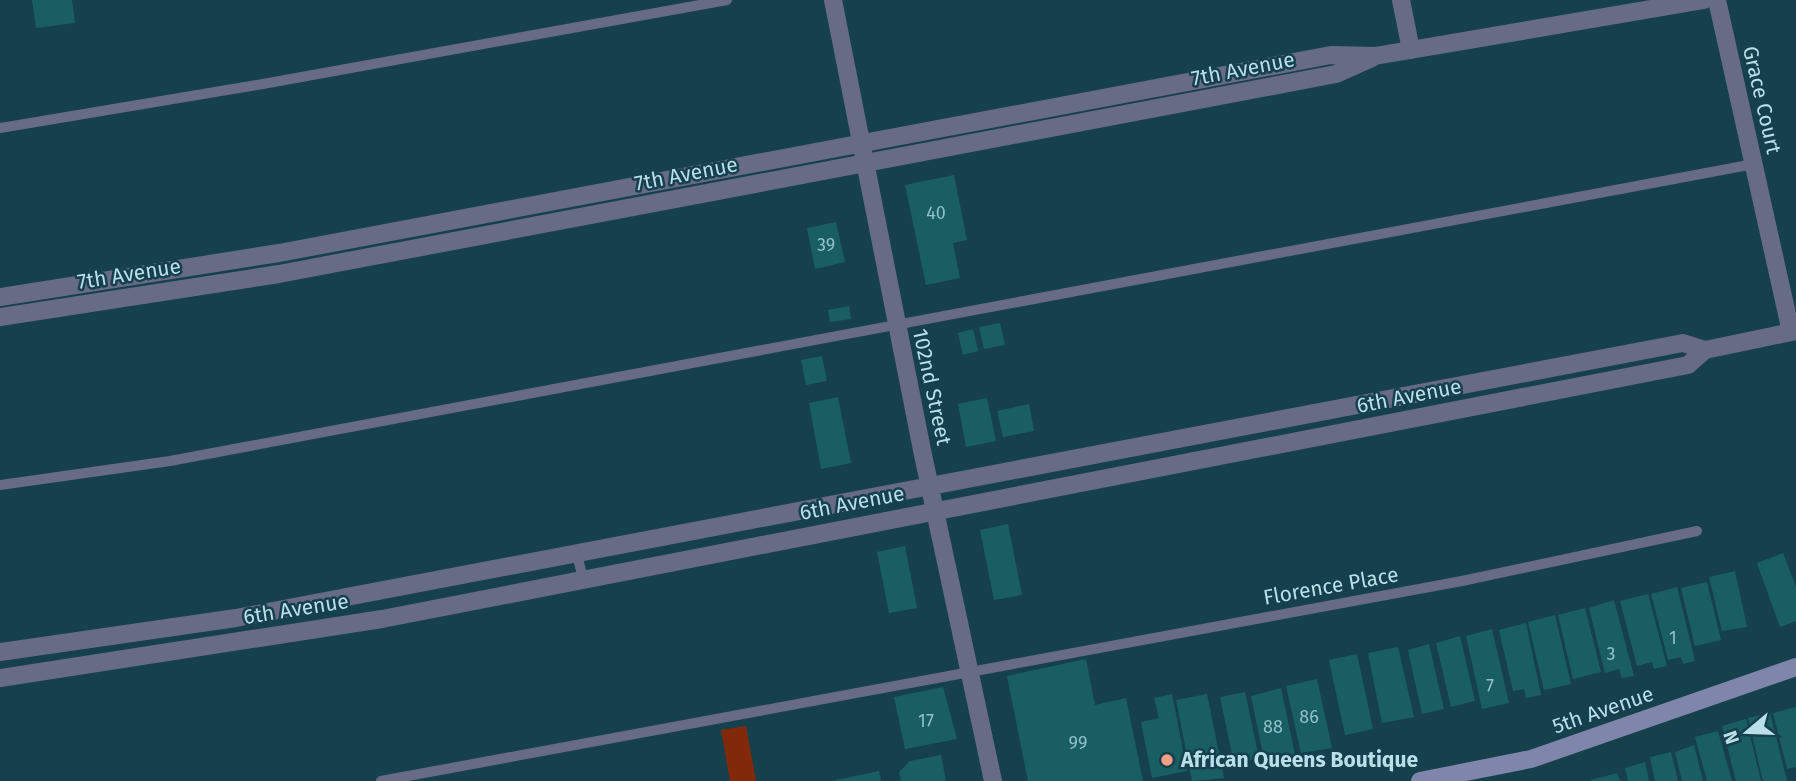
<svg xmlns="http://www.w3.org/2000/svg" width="1796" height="781" viewBox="0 0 1796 781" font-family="'Fira Sans',sans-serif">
	<rect width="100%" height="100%" fill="#16414c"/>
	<path fill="#82290c" d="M746,726L756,781H730L721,730Z"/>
	<path fill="#195f61" d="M32,0H72L75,23L36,28Z
		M954,175L967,240L953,243L960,278L926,285L905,185Z
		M836,222L845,262L815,269L807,228Z
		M849,306L851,319L830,322L828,310Z
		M1000,323L1005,345L984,349L979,327Z
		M973,329L978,351L963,355L958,333Z
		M822,356L827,381L806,385L801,360Z
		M838,397L851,463L821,469L809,403Z
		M987,398L996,441L966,447L958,404Z
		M1029,404L1034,431L1003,437L997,411Z
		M1008,524L1022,595L994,600L980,530Z
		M905,546L917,608L889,613L877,552Z
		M1783,553L1796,587V621L1780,627L1757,563Z
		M1735,571L1747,627L1722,631L1709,577Z
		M1707,582L1721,640L1695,646L1681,588Z
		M1677,587L1695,661L1683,664L1681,657L1668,660L1651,594Z
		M1648,594L1667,666L1654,669L1652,662L1637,666L1620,601Z
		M1614,600L1634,676L1622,678L1619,669L1605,673L1589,608Z
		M1585,608L1601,672L1573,679L1558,615Z
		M1555,615L1571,684L1544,690L1528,622Z
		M1526,623L1541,695L1526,698L1524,689L1513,691L1499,630Z
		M1492,629L1509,703L1482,709L1466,636Z
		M1460,636L1475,701L1451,707L1436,643Z
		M1429,644L1444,709L1422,714L1408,650Z
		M1398,647L1414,717L1382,723L1368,653Z
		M1357,654L1373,729L1345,735L1329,660Z
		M1086,659L1095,705L1126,698L1143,781H1028L1007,676Z
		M1317,679L1332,748L1301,753L1286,686Z
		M943,687L957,739L905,749L894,697Z
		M1281,688L1296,759L1265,765L1251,696Z
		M1245,692L1259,758L1234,764L1220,697Z
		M1172,694L1187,771L1152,778L1141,722L1159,718L1154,698Z
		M1207,694L1224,778L1192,781L1176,700Z
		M1796,707V767L1787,769L1773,713Z
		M1770,713L1787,781H1763L1748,718Z
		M1746,719L1761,781H1736L1722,726Z
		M1718,731L1732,781H1707L1695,737Z
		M1694,745L1703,781H1682L1675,752Z
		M1671,752L1678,781H1655L1650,757Z
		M941,755L946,781H901L899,772L910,761Z
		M1645,762L1649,781H1628L1625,768Z
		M879,771L881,781H836V780Z
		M1617,773L1620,781H1591V780Z"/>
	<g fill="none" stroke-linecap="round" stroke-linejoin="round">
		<path stroke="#676b83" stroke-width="10" d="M0,128L263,84L727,0
			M0,485L170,461L1754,164
			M577,554L583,579
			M381,781L1462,581L1697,531"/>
		<path stroke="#676b83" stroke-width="18" d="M833,0L923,455L993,781
			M1401,0L1411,50
			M1717,0L1791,332
			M0,297L279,253L1331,55L1375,56L1704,0
			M0,317L279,274L1336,74L1372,58
			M0,652L236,618L1683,343L1705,350L1796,331
			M0,678L382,619L1688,365L1705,350"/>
		<path stroke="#7f85ab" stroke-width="18" d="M1420,781L1531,759L1796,667"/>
	</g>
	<circle fill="#f39f86" stroke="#16414c" stroke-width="2.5" cx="1167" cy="760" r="7"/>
	<g text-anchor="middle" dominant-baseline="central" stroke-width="5" stroke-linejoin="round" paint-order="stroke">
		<g font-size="18" fill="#91bfc8">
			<text x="936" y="213">40</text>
			<text x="826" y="245">39</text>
			<text x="1673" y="638">1</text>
			<text x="1611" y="654">3</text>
			<text x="1490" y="686">7</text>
			<text x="1309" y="717">86</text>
			<text x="926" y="721">17</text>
			<text x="1273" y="727">88</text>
			<text x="1078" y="743">99</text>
		</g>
		<g font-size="21" fill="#b9dfea" stroke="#16414c">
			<text transform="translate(1243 69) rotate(-11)">7th Avenue</text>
			<text transform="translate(1762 100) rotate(77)">Grace Court</text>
			<text transform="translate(686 174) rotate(-11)">7th Avenue</text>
			<text transform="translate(129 274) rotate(-9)">7th Avenue</text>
			<text transform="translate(932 387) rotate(78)">102nd Street</text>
			<text transform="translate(1409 396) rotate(-11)">6th Avenue</text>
			<text transform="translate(852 503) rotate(-11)">6th Avenue</text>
			<text transform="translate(1331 586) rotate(-10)">Florence Place</text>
			<text transform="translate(296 609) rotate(-9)">6th Avenue</text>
			<text transform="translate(1603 710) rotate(-19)">5th Avenue</text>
		</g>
		<g font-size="21" font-weight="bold" fill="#b9dfea" stroke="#16414c" text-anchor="start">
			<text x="1181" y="760">African Queens Boutique</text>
		</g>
	</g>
	<g transform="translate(1747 732) rotate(251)" stroke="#16414c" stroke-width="5" paint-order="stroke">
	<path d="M0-5L12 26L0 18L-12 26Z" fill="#b9dfea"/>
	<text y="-10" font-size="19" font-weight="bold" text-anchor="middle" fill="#b9dfea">N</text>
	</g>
</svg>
